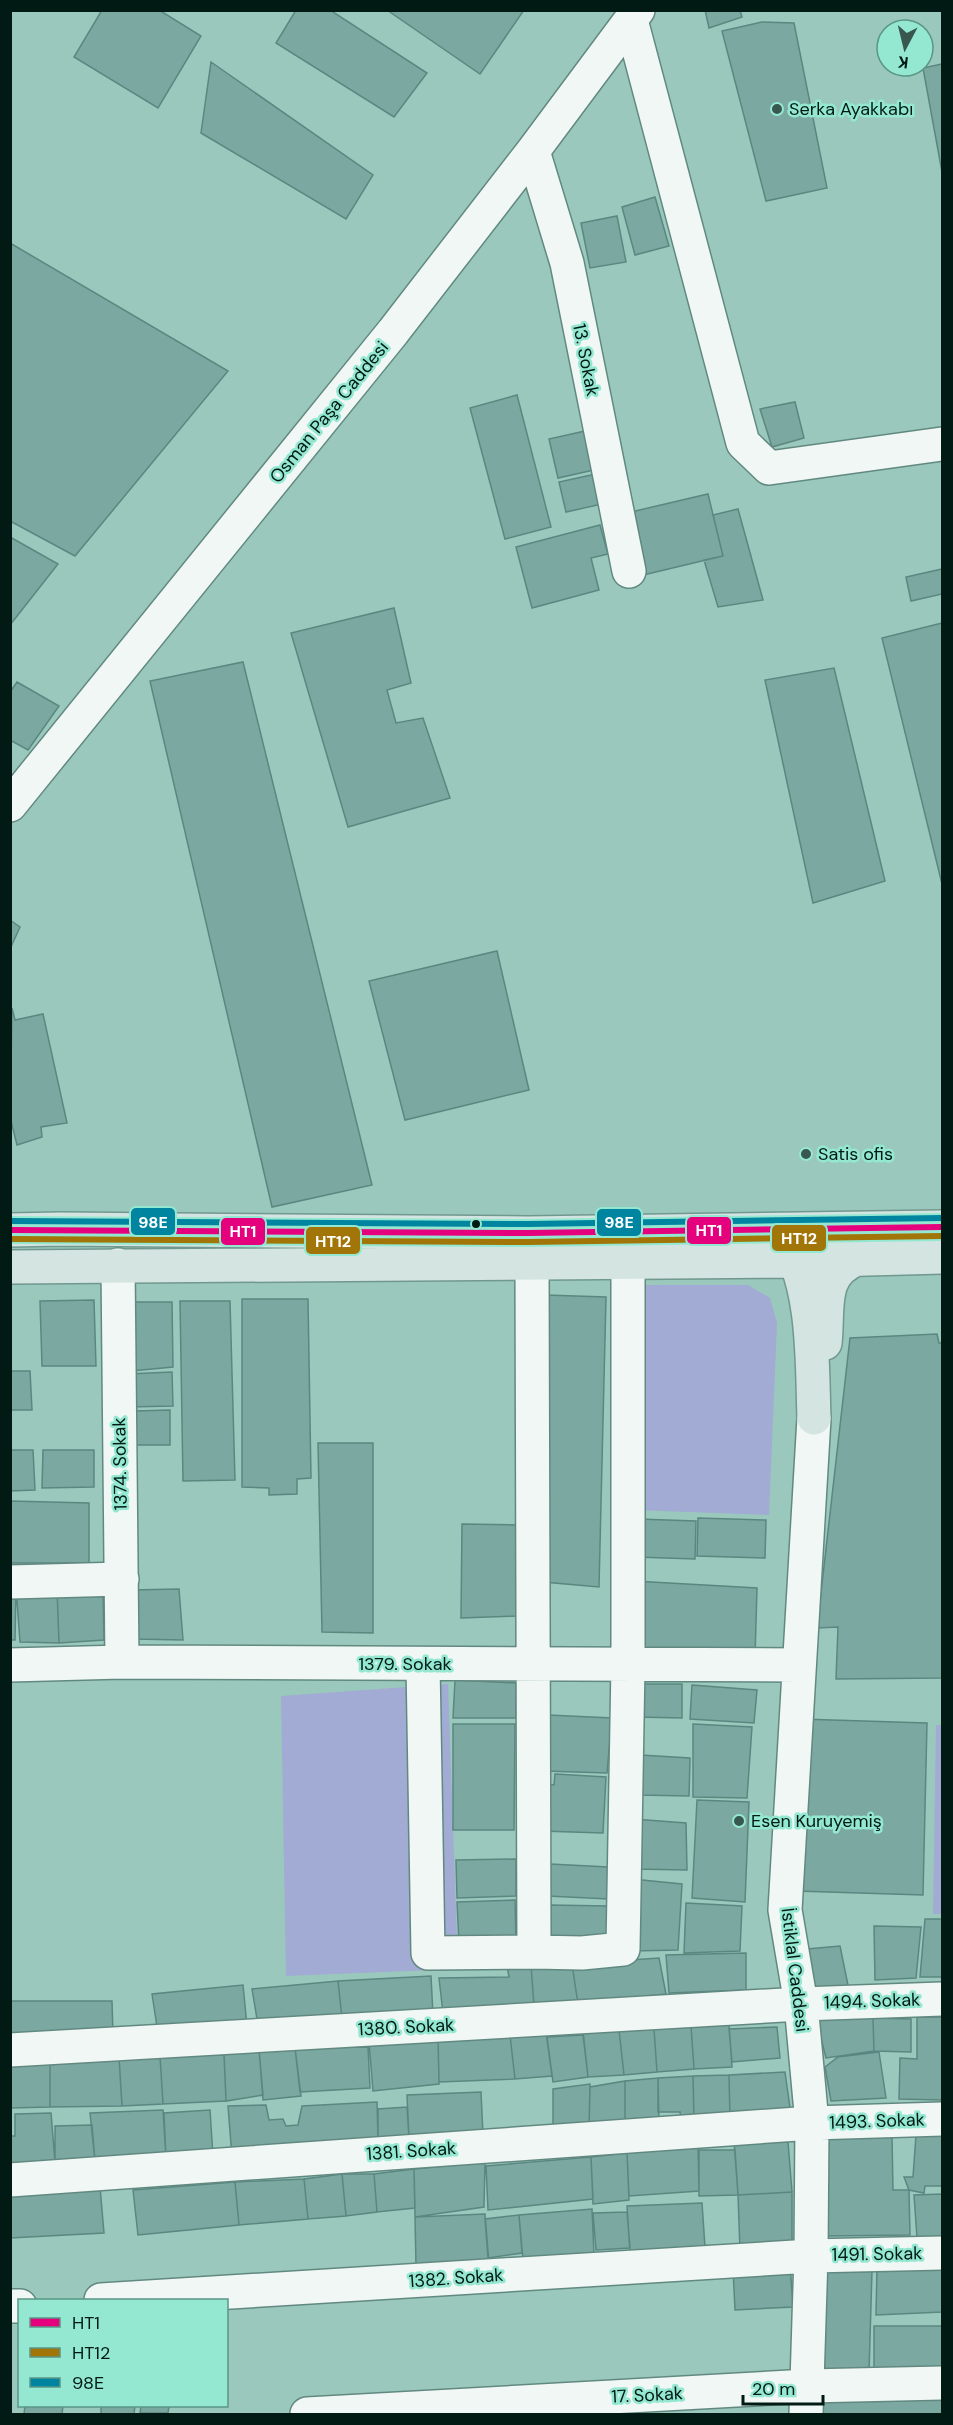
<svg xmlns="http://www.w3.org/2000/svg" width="953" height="2425" viewBox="0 0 953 2425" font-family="'DM Sans',sans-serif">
	<rect width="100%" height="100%" fill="#9ac8bc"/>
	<path fill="#a2abd3" d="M637,1285H748L770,1298L777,1323L769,1515L634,1510Z
		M448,1684L458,1969L286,1976L281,1696Z
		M936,1725H942V1914H933Z"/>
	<path fill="#7ca8a2" stroke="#5b8781" stroke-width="1.5" d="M102,10H159L201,36L158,108L74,57Z
		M296,10H330L427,73L394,117L276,43Z
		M387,10H524L480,74Z
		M705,10H740L742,17L709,28Z
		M762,22L794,23L827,188L766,201L722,31Z
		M211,62L373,175L346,219L201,133Z
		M942,64V172L923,68Z
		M655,197L669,246L635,255L622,207Z
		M617,216L626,262L590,268L581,223Z
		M10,243L228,371L75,556L10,521Z
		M517,395L551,527L505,539L470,408Z
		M795,402L804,438L772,447L760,409Z
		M594,429L603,468L558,478L549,439Z
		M605,472L611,502L566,512L559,482Z
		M708,494L723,556L643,575L631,512Z
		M738,509L763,600L718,607L704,560L723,556L713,515Z
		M600,525L608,554L591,558L599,590L532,608L516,547Z
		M10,537L58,564L10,625Z
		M942,569V594L911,601L906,577Z
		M394,608L411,683L387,690L396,723L423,718L450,798L348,827L291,633Z
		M942,623V884L882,638Z
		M243,662L372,1185L272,1207L150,681Z
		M834,668L885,881L813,903L765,680Z
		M17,682L59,706L28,750L10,740V692Z
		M10,920L20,927L10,949Z
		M497,951L529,1090L405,1120L369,981Z
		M12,1008L15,1020L43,1014L67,1123L41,1127L42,1137L17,1145L10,1117Z
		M545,1295L606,1297L599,1587L543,1582Z
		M242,1299H308L311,1478L297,1479V1494L269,1495V1488L242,1487Z
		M94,1300L96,1366H42L40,1301Z
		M180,1301H230L235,1480L183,1481Z
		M123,1302H172L173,1367L131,1371Z
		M937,1334L939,1343H942V1678L836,1679L838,1627L817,1628L850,1338Z
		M10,1371H30L32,1410H10Z
		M172,1372L173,1406L127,1407V1374Z
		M170,1410V1445H136L135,1411Z
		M318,1443H373V1633L322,1632Z
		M10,1450H33L35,1490L10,1491Z
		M43,1450H94V1487L42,1488Z
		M10,1501L89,1503V1563H10Z
		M698,1518L766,1520L765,1558L697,1556Z
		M637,1519L696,1521L695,1559L636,1557Z
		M462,1524L517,1525L518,1616L461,1618Z
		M634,1581L757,1588L755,1657L632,1654Z
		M10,1587H16L15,1640H10Z
		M16,1587L57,1589L59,1643L20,1642Z
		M57,1589L103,1590L104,1640L59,1643Z
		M179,1589L183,1640L134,1639L130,1590Z
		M455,1680L516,1683V1718H453Z
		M636,1684H682V1718L636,1717Z
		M692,1685L757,1690L754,1723L690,1719Z
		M548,1715L612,1718L607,1773L545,1771Z
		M800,1719L927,1723L923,1895L796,1891Z
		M453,1724H515L514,1830H453Z
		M693,1724L752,1727L747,1798L693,1797Z
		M640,1755L690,1758L689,1796L639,1795Z
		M555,1774L606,1777L603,1833L541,1831L545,1784L554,1785Z
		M697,1800L749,1802L745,1902L692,1898Z
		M633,1819L686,1823L687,1870L634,1869Z
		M516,1859V1896L457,1898L456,1860Z
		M550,1864L608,1867V1899L548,1896Z
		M632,1879L682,1884L678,1950L632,1951Z
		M515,1900L516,1940L459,1943L457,1902Z
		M686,1903L742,1906L740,1951L684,1953Z
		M549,1905L608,1906V1938L546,1939Z
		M925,1919H942V1977H920Z
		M874,1926L921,1927L916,1978L875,1980Z
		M840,1946L850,1995L811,1997L796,1950Z
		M746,1953V1990L669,1993L666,1955Z
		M659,1958L666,1994L578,2004L572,1964Z
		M572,1964L578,2004L534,2006L531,1965Z
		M531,1965L534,2006L443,2013L439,1978L509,1977L507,1966Z
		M431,1976L433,2015L342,2018L338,1981Z
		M338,1981L342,2018L258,2025L252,1989Z
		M243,1985L247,2026L158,2033L152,1994Z
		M10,2001H112L113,2035L10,2038Z
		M917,2017H942V2100L899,2099L900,2058L917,2059Z
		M816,2018H873L874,2051L826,2058Z
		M873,2018L911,2019V2052L874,2051Z
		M729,2024L732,2067L694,2069L691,2026Z
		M691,2026L694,2069L657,2072L654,2029Z
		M777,2027L780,2058L732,2062L729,2029Z
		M654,2029L657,2072L624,2075L619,2030Z
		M619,2030L624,2075L588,2077L583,2031Z
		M546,2032L552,2076L515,2079L510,2035Z
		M510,2035L515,2079L439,2082L438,2037Z
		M583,2035L588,2077L553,2082L547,2037Z
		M438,2037L439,2084L373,2091L369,2042Z
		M368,2047L370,2088L300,2092L295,2048Z
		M295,2048L301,2096L263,2100L259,2049Z
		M259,2049L263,2095L226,2101L224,2052Z
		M879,2052L886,2098L831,2101L825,2067L838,2057Z
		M224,2055L226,2101L163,2104L160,2056Z
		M160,2056L163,2104L122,2106L119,2057Z
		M119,2057L122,2106L50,2107V2060Z
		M50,2060V2107L10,2108V2061Z
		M785,2072L791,2115L730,2118L729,2075Z
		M729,2075L730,2118L694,2121L693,2076Z
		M693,2076L694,2121L681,2120L680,2112H658V2078Z
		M658,2078L659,2124L625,2126V2081Z
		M625,2081V2126L589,2129L590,2087Z
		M590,2084L589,2129L553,2130V2089Z
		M481,2092L483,2135L409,2138L407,2095Z
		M377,2102L378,2141L232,2157L228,2106L266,2105L269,2120L283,2119L286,2126L298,2125L302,2106Z
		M407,2107L409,2138L378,2141V2109Z
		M163,2110L166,2158L95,2161L90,2113Z
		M210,2110L213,2156L166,2158L164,2113Z
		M51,2113L55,2162L10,2165V2136H15V2114Z
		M92,2125L95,2161L55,2162V2126Z
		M916,2135H942V2186H925L924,2193L909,2190L904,2177H913Z
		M825,2136L892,2137L893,2190H909L910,2235L825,2236Z
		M734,2141L788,2142L792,2192L738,2195Z
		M698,2144L699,2191L629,2196L627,2153Z
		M699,2150H735L738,2195L699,2196Z
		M627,2153L629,2200L593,2204L591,2157Z
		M591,2157L593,2199L488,2210L486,2166Z
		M485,2162L484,2207L415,2217L414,2169Z
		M414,2169L415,2208L377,2212L374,2174Z
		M342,2174H374L377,2212L346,2216Z
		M342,2174L346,2216L308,2219L304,2179Z
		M304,2179L308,2219L239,2225L235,2182Z
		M235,2182L239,2225L138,2235L133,2190Z
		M100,2187L104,2233L10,2238V2192Z
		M792,2192V2247L740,2250L738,2195Z
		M942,2194V2238H917L914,2195Z
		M702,2203L705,2247L630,2253L627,2206Z
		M592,2209L594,2255L523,2260L519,2215Z
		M627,2212L630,2248L596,2250L593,2213Z
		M485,2214L489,2264L416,2266L415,2217Z
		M519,2215L522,2253L488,2258L485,2219Z
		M790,2264L793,2307L735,2310L733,2268Z
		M942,2267V2312L876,2315L877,2268Z
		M822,2271H872L869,2372L819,2371Z
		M874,2326H942V2370L874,2374Z
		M942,2396V2414H822L821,2400Z
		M25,2406H63L62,2414H24Z
		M101,2406H135L134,2414H101Z
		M141,2406H169L168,2413H140Z"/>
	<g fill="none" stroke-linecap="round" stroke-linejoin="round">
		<g stroke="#628980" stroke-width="36">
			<path id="minor" d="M631,20L743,443L769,468L942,444
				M533,151L567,263L629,571
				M10,805L393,332L533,151L638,10
				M532,1262L534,1952L582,1953L623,1949L628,1665V1262
				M118,1265L122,1662
				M10,1582L122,1579
				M423,1664L428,1953L534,1952
				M10,1665L122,1662L799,1665
				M10,2050L801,2004L942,1999
				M10,2180L812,2123L942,2119
				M101,2300L811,2256L942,2253
				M10,2306H20
				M307,2414L808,2386L942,2383
				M806,2414L811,2256L812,2123L801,2004L785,1910L814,1418"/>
		</g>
		<g stroke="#71988e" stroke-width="36">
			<path id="major" d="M10,1230L61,1229L528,1233L942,1227
				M786,1243C815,1287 812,1367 814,1418
				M10,1267L795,1261L942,1257
				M825,1343C829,1309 819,1274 857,1259"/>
		</g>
		<use href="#minor" stroke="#f0f7f5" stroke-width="33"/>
		<use href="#major" stroke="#d4e4e0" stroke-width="33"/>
		<g stroke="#94e8d1" stroke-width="10">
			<path id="bus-1" d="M10,1230L528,1233L942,1227"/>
		</g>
		<g stroke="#94e8d1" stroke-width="10">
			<path id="bus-2" d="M10,1239L528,1242L942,1236"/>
		</g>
		<g stroke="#94e8d1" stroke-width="10">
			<path id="bus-3" d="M10,1221L528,1224L942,1218"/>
		</g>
		<use href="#bus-1" stroke="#e5007d" stroke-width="6"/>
		<use href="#bus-2" stroke="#a17507" stroke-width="6"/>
		<use href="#bus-3" stroke="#0085a0" stroke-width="6"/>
	</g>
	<g fill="#37574f" stroke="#94e8d1" stroke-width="2">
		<circle cx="777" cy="109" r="6"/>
		<circle cx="806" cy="1154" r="6"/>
		<circle cx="739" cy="1821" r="6"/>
	</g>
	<circle fill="#011a14" stroke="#94e8d1" stroke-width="2" cx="476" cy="1224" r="5"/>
	<g text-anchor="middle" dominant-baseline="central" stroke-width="5" stroke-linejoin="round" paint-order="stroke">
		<g font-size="18" fill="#011a14" stroke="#94e8d1" text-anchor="start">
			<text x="789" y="109">Serka Ayakkabı</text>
			<text x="818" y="1154">Satis ofis</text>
			<text x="751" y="1821">Esen Kuruyemiş</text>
		</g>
		<g font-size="18" fill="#011a14" stroke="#94e8d1">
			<text transform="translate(586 360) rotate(79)">13. Sokak</text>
			<text transform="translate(329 412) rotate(-51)">Osman Paşa Caddesi</text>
			<text transform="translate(120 1464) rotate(-91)">1374. Sokak</text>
			<text x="405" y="1664">1379. Sokak</text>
			<text transform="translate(795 1970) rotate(83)">İstiklal Caddesi</text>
			<text transform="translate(872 2001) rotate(-2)">1494. Sokak</text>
			<text transform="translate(406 2027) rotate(-3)">1380. Sokak</text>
			<text transform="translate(877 2121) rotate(-2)">1493. Sokak</text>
			<text transform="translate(411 2151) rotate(-4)">1381. Sokak</text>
			<text transform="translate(877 2254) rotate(-1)">1491. Sokak</text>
			<text transform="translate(456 2278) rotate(-4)">1382. Sokak</text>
			<text transform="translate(647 2395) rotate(-3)">17. Sokak</text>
		</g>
	</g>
	<g stroke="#94e8d1" stroke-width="2">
		<rect x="130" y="1207" width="46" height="29" rx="6" fill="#0085a0"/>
		<rect x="596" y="1208" width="46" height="29" rx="6" fill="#0085a0"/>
		<rect x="686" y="1216" width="46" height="29" rx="6" fill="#e5007d"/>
		<rect x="220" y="1217" width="46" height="29" rx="6" fill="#e5007d"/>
		<rect x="771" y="1224" width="56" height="28" rx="6" fill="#a17507"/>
		<rect x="305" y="1226" width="56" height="29" rx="6" fill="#a17507"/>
	</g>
	<g font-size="16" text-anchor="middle" font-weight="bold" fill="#fff">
		<text x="153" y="1228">98E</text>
		<text x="619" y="1228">98E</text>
		<text x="709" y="1236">HT1</text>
		<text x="243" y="1237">HT1</text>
		<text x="799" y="1244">HT12</text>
		<text x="333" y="1247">HT12</text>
	</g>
	<rect width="953" height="2425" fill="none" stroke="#011a14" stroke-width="24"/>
	<rect x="18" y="2299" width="210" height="108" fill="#94e8d1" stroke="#599685" stroke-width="1.5"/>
	<rect x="30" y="2318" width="30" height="9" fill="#e5007d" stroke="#599685" stroke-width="1.5"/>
	<text x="72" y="2329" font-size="18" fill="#011a14">HT1</text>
	<rect x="30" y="2348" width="30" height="9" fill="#a17507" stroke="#599685" stroke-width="1.5"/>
	<text x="72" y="2359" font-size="18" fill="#011a14">HT12</text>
	<rect x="30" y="2378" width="30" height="9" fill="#0085a0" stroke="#599685" stroke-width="1.5"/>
	<text x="72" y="2389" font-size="18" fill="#011a14">98E</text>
	<g transform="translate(905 48) rotate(187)"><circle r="28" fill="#94e8d1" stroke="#599685" stroke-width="1.5"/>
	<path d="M0-4.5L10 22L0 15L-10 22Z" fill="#37574f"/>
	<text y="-9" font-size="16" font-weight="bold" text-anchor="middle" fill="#011a14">K</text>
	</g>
	<path d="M743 2395v9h80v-9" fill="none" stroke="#011a14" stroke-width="3"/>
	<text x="752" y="2395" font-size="18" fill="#011a14" stroke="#94e8d1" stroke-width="4.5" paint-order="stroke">20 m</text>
</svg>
